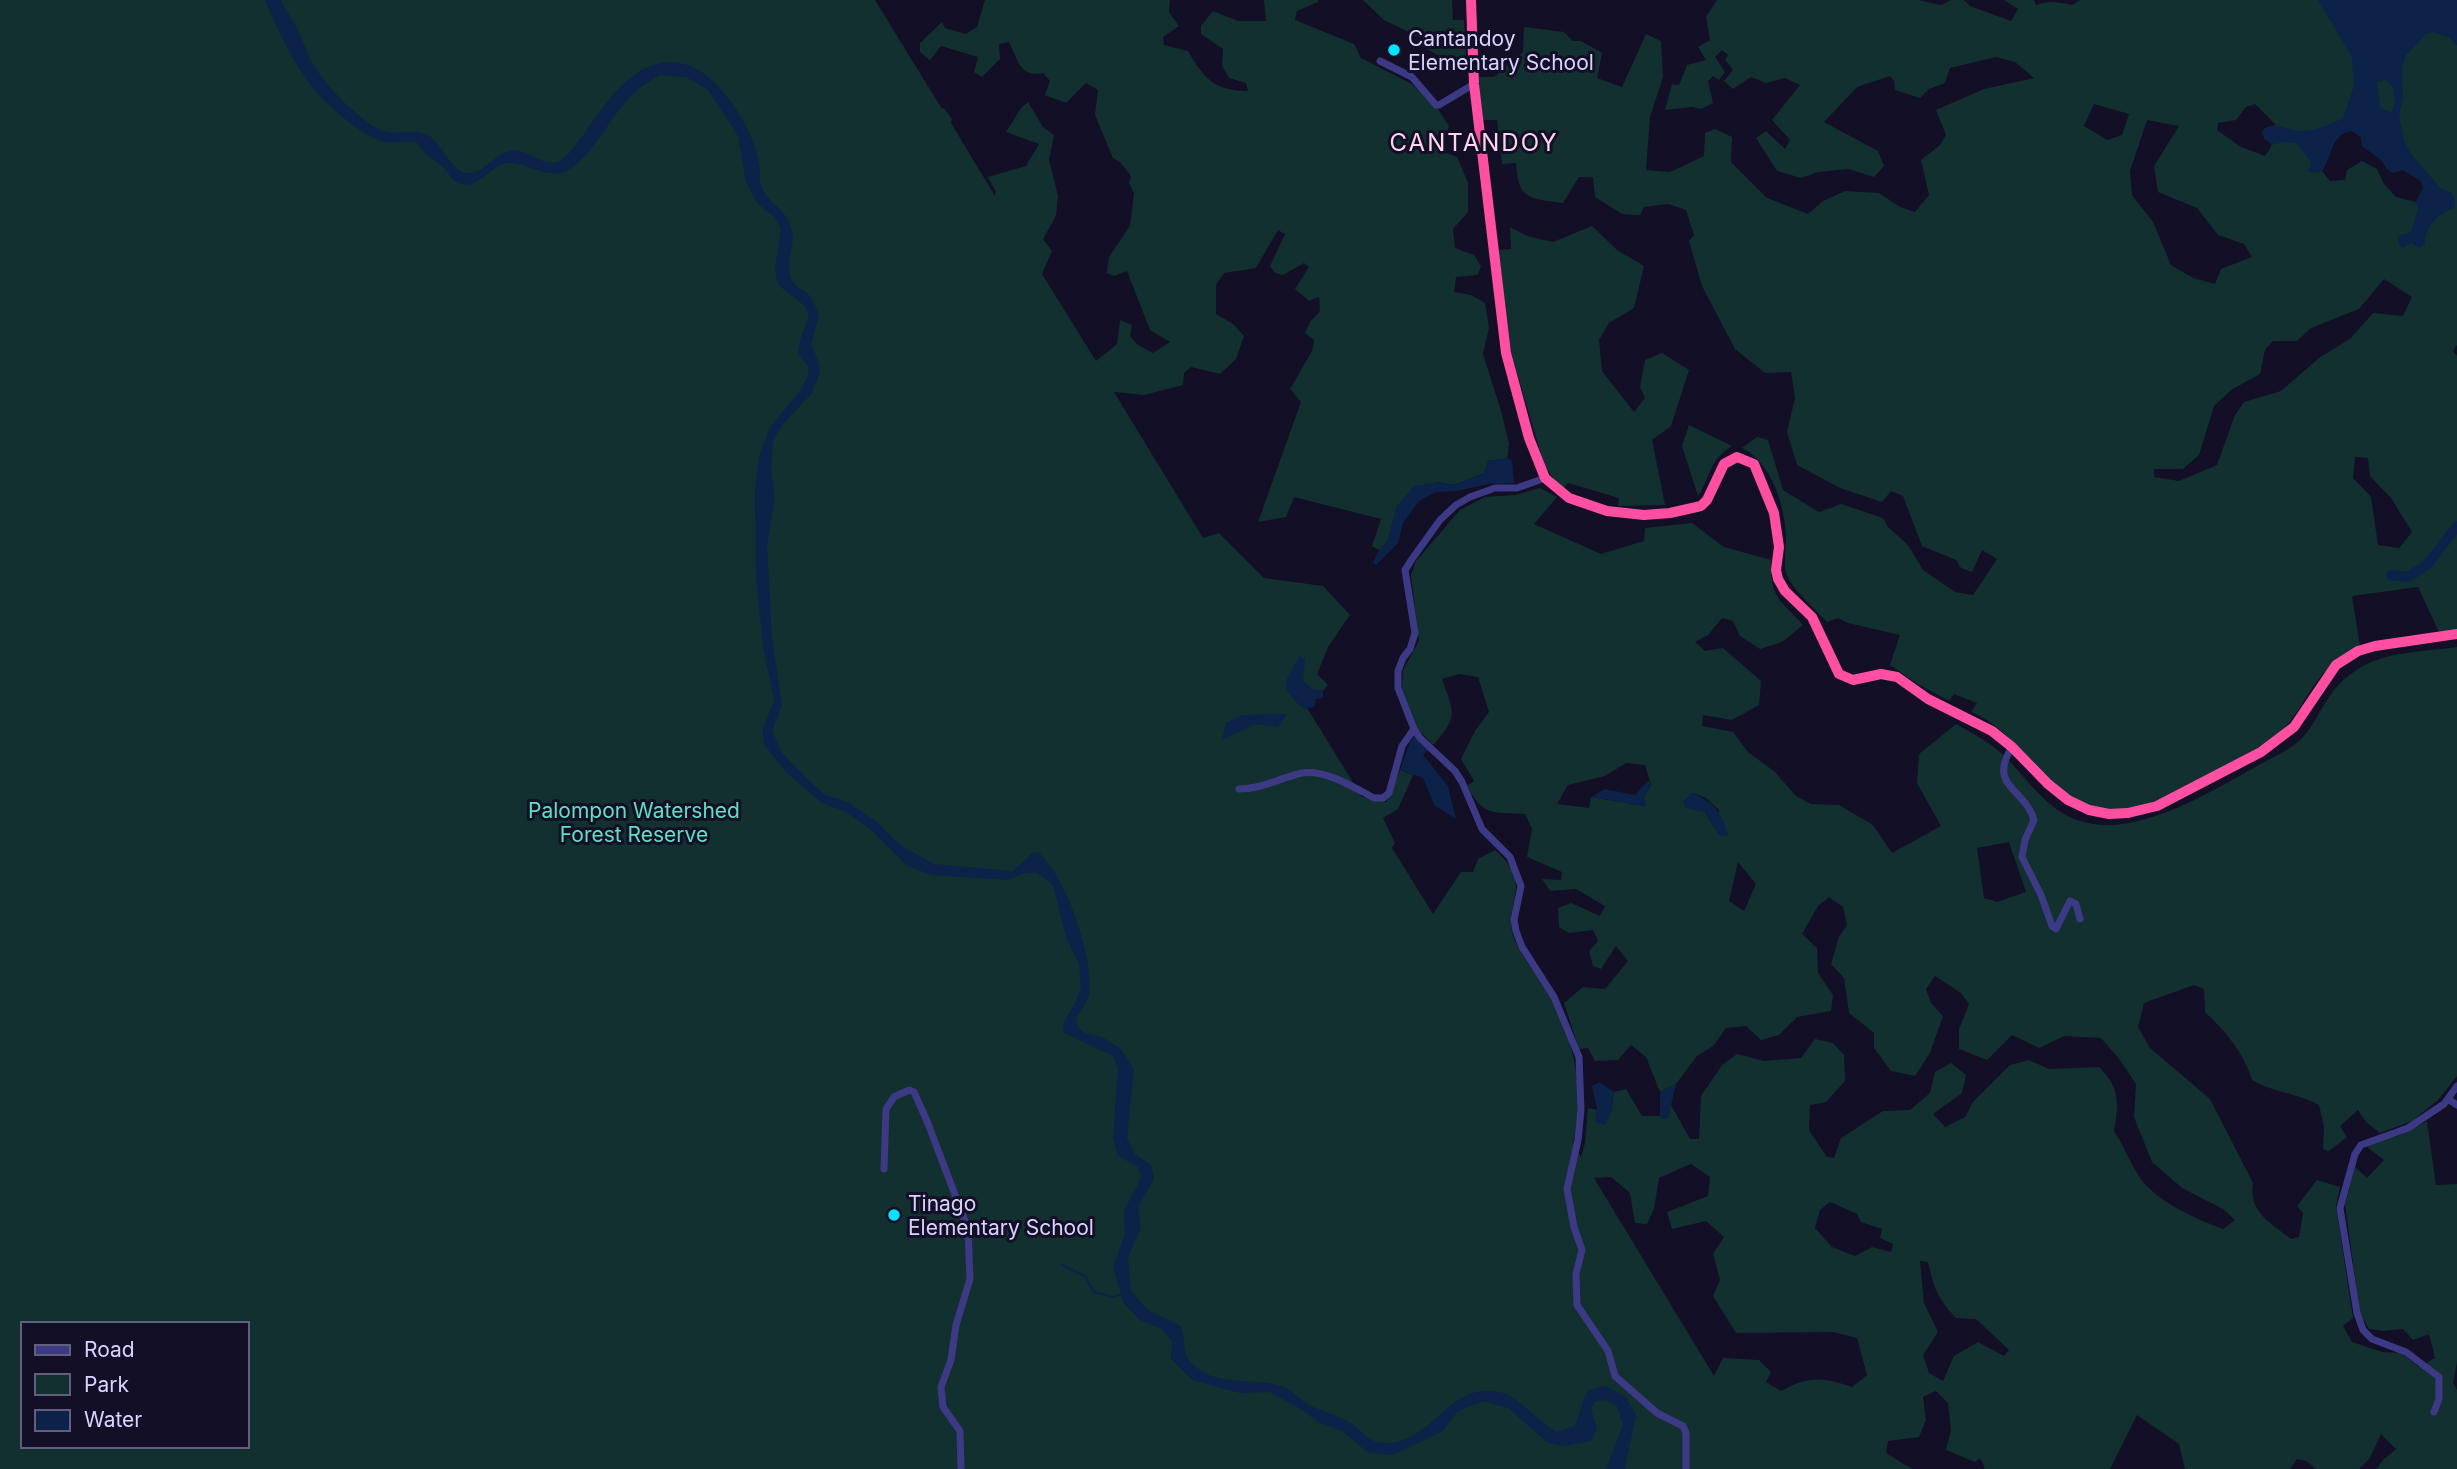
<svg xmlns="http://www.w3.org/2000/svg" width="2457" height="1469" viewBox="0 0 2457 1469" font-family="Inter,sans-serif">
	<rect width="100%" height="100%" fill="#130f26"/>
	<path fill="#12302f" fill-rule="evenodd" d="M0,0H875L942,109L944,108L952,119L951,123L995,196L996,192L988,177L1026,166L1039,144L1006,132L1021,108L1028,102L1043,127L1054,135L1049,160L1058,196L1056,216L1043,239L1052,251L1042,274L1096,361L1117,344L1120,320L1132,325L1130,336L1138,345L1153,353L1170,342L1150,330L1127,271L1114,276L1107,273L1109,257L1130,226L1134,193L1129,183L1131,176L1120,162L1113,158L1095,115L1098,90L1086,83L1066,103L1045,95L1050,81L1043,73C1020,78 1018,60 1009,42L999,44L1000,59L982,77L974,72L978,57L941,46L930,60L920,52V43L942,22L945,28L966,34L977,27L985,0H1170L1169,12L1179,26L1163,37L1164,45L1188,51C1204,78 1214,91 1248,91L1246,83L1229,78L1222,66L1223,49L1201,34V26L1213,11L1238,21H1266L1264,0H1318V2L1297,11L1295,20L1354,44L1361,58L1412,84L1436,106L1449,126L1446,139L1436,141V149L1457,157L1468,183V212L1453,229L1455,248L1474,255L1481,266L1478,275L1456,277L1454,292L1471,295L1485,303L1489,328L1483,354L1502,414L1509,444L1507,458L1488,461L1484,473L1454,485L1438,482L1397,506L1388,541L1379,550L1372,546L1381,519L1294,497L1286,517L1258,522L1301,402L1290,389L1312,351L1314,340L1305,333L1310,322L1320,311L1319,297L1309,301L1295,289L1309,267L1304,263L1283,275L1275,273L1270,266L1285,234L1278,230L1256,268L1224,273L1216,285V314L1233,324L1244,336L1236,359L1220,374L1191,367L1184,373L1183,385L1144,395L1114,392L1203,538L1219,533L1264,578L1323,586L1350,615L1328,647L1317,674L1328,685L1323,691L1314,690L1302,681L1304,660L1288,677L1362,797L1386,802L1400,770L1413,775L1398,809L1383,818L1395,843L1392,848L1433,914L1461,872H1473L1478,859L1495,850C1538,887 1498,906 1516,943C1525,962 1540,979 1551,997C1574,1035 1586,1101 1573,1143L1581,1157L1585,1143L1588,1108L1611,1113L1614,1092L1626,1089L1642,1116H1660L1663,1119L1668,1118L1671,1105L1690,1139H1699L1701,1096L1722,1065L1737,1054L1764,1061L1801,1058L1815,1039L1833,1043L1844,1055L1845,1081L1826,1102L1810,1105L1809,1130L1827,1157L1834,1158L1841,1138L1883,1111L1910,1110L1930,1093L1935,1072L1951,1063L1966,1075L1962,1093L1933,1114L1945,1127L1965,1117L1973,1102L2010,1065L2029,1060L2049,1069L2099,1067C2120,1087 2119,1103 2114,1131C2124,1146 2130,1163 2140,1178C2159,1203 2194,1218 2223,1229L2235,1220L2223,1209L2182,1188L2152,1162L2134,1117L2136,1084L2120,1060L2101,1038L2064,1036L2039,1048L2012,1035L1987,1060L1959,1049V1029L1969,1004L1961,993L1935,976L1926,989L1931,1003L1943,1016L1930,1053L1915,1076L1891,1071L1874,1048V1033L1849,1013L1844,978L1831,964L1839,937L1847,925L1843,907L1829,897L1818,906L1802,934L1817,948L1818,973L1833,995L1831,1011L1797,1017L1779,1035L1761,1040L1746,1026L1726,1028L1713,1046L1697,1056L1676,1084L1660,1092L1646,1057L1631,1045L1618,1060L1595,1061L1588,1048L1579,1049L1564,1003L1583,987L1605,989L1628,961L1616,946L1601,969L1593,966L1589,951L1598,941L1593,930L1569,933L1559,927L1558,908L1571,903L1600,916L1605,906L1576,889L1550,891L1542,879L1561,880L1562,872L1527,857L1532,829L1525,814C1492,812 1484,817 1467,786L1474,781L1461,759L1475,731L1489,712L1478,677L1459,674L1442,679C1454,713 1459,716 1433,745L1417,728L1402,689L1403,670L1419,641L1411,575L1416,561L1460,510L1485,497L1515,495L1540,488L1557,497L1534,524L1601,554L1644,541L1645,528L1692,523L1724,547L1771,560C1770,598 1779,599 1803,625L1782,642L1760,649L1740,636L1733,621L1722,618L1708,635L1695,642L1705,651L1723,648L1761,681L1759,705L1732,720L1703,715L1702,726L1733,732L1748,752L1775,772L1796,796L1811,804L1839,805L1873,825L1892,853L1941,826L1917,783L1919,754L1956,724C1972,733 1988,741 2001,753C2026,776 2045,810 2080,821C2135,839 2208,793 2254,768C2267,760 2293,749 2303,737C2324,713 2324,692 2355,671C2383,651 2423,652 2457,647V1076L2439,1099L2412,1121L2380,1133L2366,1122L2358,1110L2340,1126L2347,1137L2329,1151L2323,1149L2324,1127L2319,1105C2296,1092 2276,1094 2252,1080C2244,1053 2225,1031 2205,1012L2204,989L2194,985L2144,1003L2138,1027L2150,1048L2210,1099L2253,1183C2248,1212 2271,1223 2291,1239L2299,1237L2303,1213L2297,1206L2317,1180L2340,1187L2336,1206L2353,1318L2343,1326L2352,1342L2382,1352L2401,1353L2419,1367L2435,1358L2429,1334L2413,1340L2403,1329L2383,1331L2369,1329L2360,1314L2345,1204L2355,1167L2367,1178L2384,1160L2367,1147L2374,1141L2398,1136L2427,1121L2436,1185L2457,1184V1362L2453,1383L2457,1390V1469H2376L2384,1459L2396,1449L2381,1434L2370,1458L2359,1469H2316L2306,1461L2297,1459L2290,1469H2185L2179,1444L2137,1415L2110,1469H1985L1980,1458L1975,1462L1946,1450L1951,1430L1948,1403L1936,1391L1923,1397L1926,1420L1919,1437L1888,1441L1886,1453L1912,1469H0ZM1626,763L1645,765L1651,785L1644,797L1645,806L1591,797L1589,808L1557,804L1568,785L1605,776ZM1693,793L1706,798L1719,810V835ZM2009,842L2026,892L1997,902L1984,898L1977,848ZM1738,862L1756,884L1744,911L1729,901ZM1691,1164L1710,1177L1708,1196L1667,1212L1672,1229L1706,1221L1724,1237L1713,1254L1720,1280L1713,1296L1736,1333L1833,1332L1857,1338L1867,1375L1852,1387C1822,1377 1808,1376 1781,1391L1766,1382L1771,1372L1759,1360L1723,1358L1714,1376L1594,1178L1611,1177L1630,1193L1635,1223L1647,1224L1654,1209L1659,1178ZM1830,1202L1857,1214L1861,1222L1882,1229L1880,1238L1893,1244L1891,1252L1872,1247L1855,1256L1832,1247L1815,1228L1820,1210ZM1920,1261L1928,1262C1934,1289 1937,1297 1956,1318L1976,1319L2009,1350L2004,1356L1978,1342L1954,1356L1943,1381L1929,1373L1923,1355L1938,1332L1924,1303ZM23,1324H247V1446H23Z
		M1363,0H1452L1453,20H1464L1466,56L1448,61L1418,44L1419,37L1384,20Z
		M1717,0H1918L1941,5L1951,0H1964L1970,6L2011,21L2018,9L2004,0H2034L2036,5C2049,0 2058,2 2072,5L2080,0H2457V345L2453,351L2457,356V629L2439,632L2418,587L2352,596L2360,646C2346,655 2333,663 2322,675C2308,692 2299,712 2285,727C2269,744 2245,754 2226,765C2180,790 2125,829 2072,798C2033,775 2014,729 1971,712L1977,703L1954,694L1949,701L1916,683L1890,665L1900,635L1848,623L1838,618L1827,622C1816,610 1794,591 1787,576C1783,567 1786,549 1786,538C1785,506 1772,463 1742,448L1757,437L1768,440L1783,490L1819,512L1841,504L1883,518L1888,527L1908,545L1923,570L1955,592L1973,595L1997,559L1982,550L1972,572L1961,568L1956,560L1922,546L1903,496L1891,491L1882,502L1840,488L1797,465L1787,432L1795,398L1791,372L1765,373L1735,349L1702,286L1689,241L1694,235L1686,210L1668,204L1644,207L1640,215L1622,214L1595,197L1593,177H1579L1563,203C1530,198 1518,201 1516,163L1502,164L1497,120H1483L1478,77H1494L1523,52L1524,27L1564,32L1573,41H1581L1602,53L1597,78L1622,87L1646,34L1661,41L1663,77L1650,117L1646,170L1670,172L1704,156L1705,133L1715,129L1732,137L1731,162L1767,198L1808,214L1823,201L1845,191L1879,193L1900,207L1915,212L1929,195L1921,160L1940,145L1946,135L1936,110L1984,89L2034,78L2015,62L1996,57L1950,68L1945,83L1929,89L1920,98L1895,90L1894,81L1890,76L1857,87L1824,122L1878,151L1884,166L1874,177L1849,169L1818,172L1801,178L1777,171L1756,138L1766,131L1785,149L1790,140L1772,120L1800,85L1785,78L1766,83L1751,77L1733,89L1724,81L1733,70L1725,60L1728,55L1722,50L1715,57L1725,72L1719,80L1713,76L1708,81L1713,103L1701,109L1692,107L1665,110L1672,84L1679,85L1687,65L1706,60L1698,47L1710,40L1706,17ZM2094,104L2129,114L2122,135L2107,140L2084,126ZM2255,104L2276,125L2267,127L2262,131L2264,138L2272,145L2265,156L2241,147L2217,130L2218,123L2236,120L2246,107ZM2147,120L2179,126L2154,166L2158,192L2197,208L2218,235L2244,244L2252,257L2221,269L2215,284L2193,278L2171,265L2153,222L2132,195L2130,171ZM2352,131L2361,137L2362,146L2382,160L2387,169L2393,173L2403,170L2421,181L2423,188L2416,202L2396,197L2384,184L2377,169L2362,161L2347,170L2345,180L2330,181L2322,171C2332,156 2331,133 2352,131ZM2384,279L2412,297L2403,316L2373,313L2351,338L2319,358L2281,391L2244,402L2235,415L2217,465L2179,481L2154,477V469H2183L2199,455L2214,406L2231,390L2260,374L2265,350L2273,341H2297L2311,328L2359,309ZM2355,457L2368,458L2370,476L2391,498L2412,532L2399,548L2378,545L2371,497L2353,478Z
		M1592,226L1617,250L1644,266L1634,308L1609,323L1599,340L1602,371L1634,412L1645,398L1640,387L1645,360L1662,353L1689,370L1671,426L1652,440L1665,505L1618,506L1619,498L1568,483L1563,489L1557,484L1544,464L1511,353L1498,250L1511,249L1510,227L1527,236L1553,242Z
		M1689,425L1732,446C1708,461 1712,475 1698,496L1682,446Z"/>
	<path fill="#0c2248" fill-rule="evenodd" d="M265,0H281C284,8 290,15 294,23C302,36 306,53 314,66C327,87 357,117 378,129C394,138 413,126 429,136C443,145 450,170 467,173C484,176 497,147 519,151C532,153 544,167 559,161C570,155 576,144 584,134C608,100 640,48 690,66C721,77 754,131 759,162C761,170 758,181 762,188C771,207 786,207 792,230C796,247 783,265 793,282C796,288 805,290 809,295C813,300 816,308 819,314L811,345L817,358L820,372L812,393L782,425L773,441L771,468L775,498L767,545L772,637L782,705L772,731L782,753L806,778L825,795L848,802L878,823L901,846L934,864L1013,871L1031,854L1038,852C1066,876 1094,957 1089,994C1088,1002 1081,1011 1076,1018L1078,1027L1085,1033L1102,1037L1121,1049L1134,1069L1127,1138L1135,1154L1151,1165L1154,1179L1138,1207L1141,1228L1128,1257L1131,1291L1148,1310L1181,1326C1187,1344 1179,1354 1197,1368C1221,1387 1256,1377 1284,1387C1293,1391 1301,1400 1310,1405C1323,1412 1337,1415 1349,1422C1362,1429 1368,1443 1384,1443C1436,1444 1449,1375 1506,1394C1519,1399 1541,1423 1557,1432L1574,1426C1581,1414 1581,1403 1588,1390L1606,1386L1626,1397L1636,1415L1625,1469H1606L1623,1425L1617,1406L1605,1400L1595,1401L1591,1409L1597,1429L1591,1441L1564,1446L1548,1443L1508,1408L1483,1401L1457,1412L1443,1431L1393,1455L1369,1453L1342,1431L1318,1422L1299,1408L1269,1392L1240,1393L1192,1380L1171,1359L1172,1341L1162,1329L1140,1320L1124,1304L1113,1267L1125,1234L1124,1211L1141,1178L1138,1167L1118,1156L1113,1138L1118,1069L1113,1056L1064,1033L1063,1024L1076,1001L1081,987L1079,964L1066,937L1053,885L1037,873H1024L1008,880L932,875L907,866L870,829L844,811L822,803L785,771L764,744L763,728L774,701L763,645L756,578L755,488L759,456L770,427L800,391L808,376V366L798,353L801,337L809,317L805,306L778,285L775,269L781,228L773,216L757,203L746,182L738,136L708,90L686,77L659,75C649,82 637,89 629,98C610,118 593,154 570,169C552,181 531,165 512,163C490,161 477,196 455,181C449,177 447,169 441,165C432,158 422,154 418,143C406,139 393,145 381,141C359,134 322,101 309,83C291,58 277,28 265,0Z
		M2318,0H2457V46L2450,38L2433,32L2426,34L2406,55L2402,66L2403,96L2399,116L2404,141L2412,155L2441,189L2451,192L2455,199V208C2439,212 2423,228 2425,245L2419,248L2411,243L2403,248L2399,245L2398,236L2411,232L2418,209L2416,202L2423,188L2422,181L2403,170L2393,173L2387,169L2381,160L2362,146L2361,137L2352,131C2331,133 2332,156 2322,171L2314,173L2308,171L2311,162L2297,143L2282,142L2272,145L2264,138L2262,131C2275,120 2285,130 2300,131C2314,132 2331,124 2343,118L2354,86L2352,57ZM2386,80L2393,87L2395,103L2391,113L2380,107L2377,82Z
		M1507,458L1512,461L1514,483L1488,484L1457,491L1436,492L1419,501L1403,523L1398,543L1376,565L1373,563L1379,550L1388,541L1397,506L1414,486L1438,482L1454,485L1484,473L1488,461Z
		M1299,656L1305,659L1303,681L1314,690L1323,691V698L1316,699L1314,707L1304,709C1277,684 1284,687 1299,656Z
		M1287,714L1278,727L1256,724L1222,740L1226,723L1243,715Z
		M1414,736L1429,749L1423,755L1448,786L1456,819L1435,806L1423,778L1400,770L1410,742Z
		M1649,780L1651,785L1644,797L1646,806L1591,797L1605,789L1635,795Z
		M1692,793C1717,803 1720,812 1729,836L1719,835L1705,812L1685,808L1683,801Z
		M1599,1082L1614,1092L1611,1113L1605,1125L1595,1122L1597,1108L1592,1086Z
		M1676,1084L1668,1118L1663,1119L1660,1116V1092Z"/>
	<g fill="none" stroke-linecap="round" stroke-linejoin="round">
		<path stroke="#0c2248" stroke-width="2" d="M1062,1265L1085,1276L1094,1292L1113,1297L1121,1294"/>
		<path stroke="#0c2248" stroke-width="10" d="M2391,575L2408,577L2427,565L2457,526"/>
		<path stroke="#3d3a85" stroke-width="7" d="M1380,61L1412,77L1436,105H1439L1474,84
			M1545,478L1517,488H1495L1470,497L1456,505L1440,520L1412,559L1405,570L1415,633L1410,649L1403,658L1398,671V688L1414,729L1420,738L1455,771L1462,782L1482,829L1510,857L1521,886L1514,920L1516,931L1522,947L1554,997L1579,1057L1581,1110L1578,1140L1567,1189L1574,1227L1582,1250L1576,1274L1577,1305L1608,1351L1615,1376L1657,1413L1683,1426L1686,1433V1469
			M2012,747C1987,787 2025,788 2034,820L2025,840L2022,857L2041,895L2052,926L2056,929L2070,901L2076,904L2080,919
			M1239,789C1262,789 1280,778 1302,773C1325,769 1355,788 1374,798H1383L1389,793L1402,746L1414,729
			M2448,1099L2457,1105
			M884,1169L886,1109L894,1097L909,1090L914,1092L927,1121L968,1229L970,1279L956,1325L951,1360L941,1387L943,1407L960,1431L961,1469
			M2434,1412L2439,1399V1377L2406,1352L2372,1339L2363,1330L2357,1313L2340,1208L2355,1154L2361,1145L2408,1128L2444,1104L2457,1086"/>
		<path stroke="#ff4fa3" stroke-width="10" d="M1471,0L1474,84L1506,353L1529,438L1545,478L1569,498L1607,511L1644,515L1670,513L1701,506L1707,500L1724,464L1737,457L1754,464L1774,513L1779,547L1776,570L1778,579L1785,591L1812,617L1839,674L1853,680L1881,674L1897,677L1928,699L1992,731L2012,747L2048,784L2068,800L2089,810L2109,814L2128,813L2157,806L2261,752L2294,727L2336,665L2358,651L2375,646L2457,634"/>
	</g>
	<g fill="#00e5ff" stroke="#130f26" stroke-width="2.5">
		<circle cx="1394" cy="50" r="7"/>
		<circle cx="894" cy="1215" r="7"/>
	</g>
	<g text-anchor="middle" dominant-baseline="central" stroke-width="6" stroke-linejoin="round" paint-order="stroke">
		<g font-size="21" fill="#d9d4ff" stroke="#130f26" text-anchor="start">
			<text x="1408" y="38">Cantandoy<tspan x="1408" dy="24">Elementary School</tspan></text>
			<text x="908" y="1203">Tinago<tspan x="908" dy="24">Elementary School</tspan></text>
		</g>
		<g font-size="21" fill="#5fe0c0" stroke="#130f26">
			<text x="634" y="810">Palompon Watershed<tspan x="634" dy="24">Forest Reserve</tspan></text>
		</g>
		<g font-size="24" letter-spacing="2" fill="#ffd6f0" stroke="#130f26">
			<text x="1474" y="142">CANTANDOY</text>
		</g>
	</g>
	<rect x="21" y="1322" width="228" height="126" fill="#130f26" stroke="#625e7d" stroke-width="2"/>
	<rect x="35" y="1345" width="35" height="10" fill="#3d3a85" stroke="#625e7d" stroke-width="2"/>
	<text x="84" y="1357" font-size="21" fill="#d9d4ff">Road</text>
	<rect x="35" y="1374" width="35" height="21" fill="#12302f" stroke="#625e7d" stroke-width="2"/>
	<text x="84" y="1392" font-size="21" fill="#d9d4ff">Park</text>
	<rect x="35" y="1410" width="35" height="21" fill="#0c2248" stroke="#625e7d" stroke-width="2"/>
	<text x="84" y="1427" font-size="21" fill="#d9d4ff">Water</text>
</svg>
